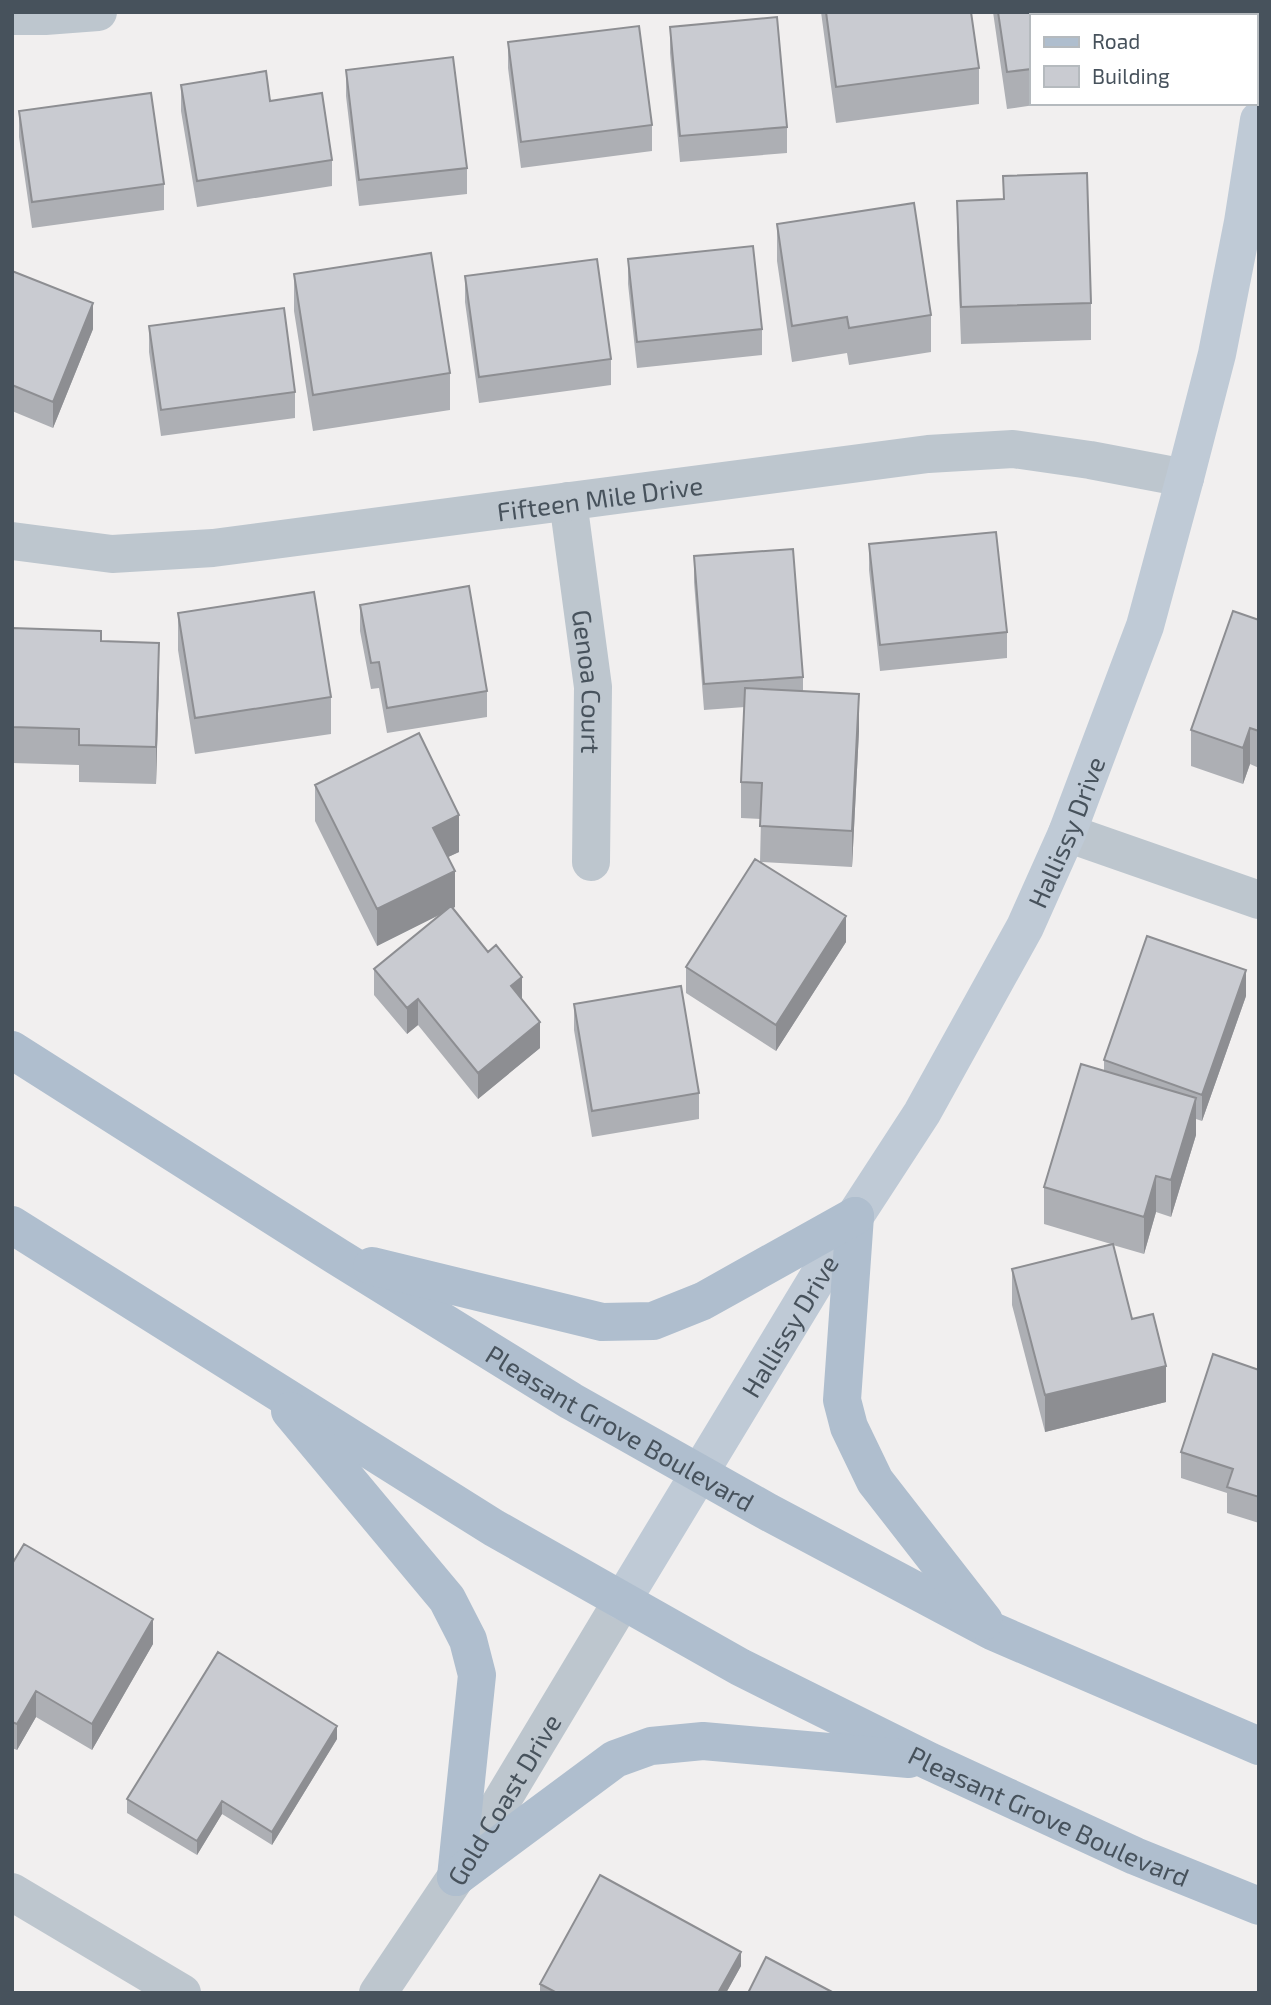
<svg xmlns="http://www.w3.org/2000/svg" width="1271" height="2005" viewBox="0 0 1271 2005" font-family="'Exo 2',sans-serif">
	<rect width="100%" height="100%" fill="#f1efef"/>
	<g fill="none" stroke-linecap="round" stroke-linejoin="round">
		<g stroke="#bdc6ce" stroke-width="38">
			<path d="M12,16H45L98,12"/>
			<path id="s1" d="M568,501L593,687L591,862"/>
			<path id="s2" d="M12,541L112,554L213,548L928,454L1013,449L1090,460L1185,478"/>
			<path d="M1067,833L1259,900"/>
			<path d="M12,1892L182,1993"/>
			<path id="s3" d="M378,1993L456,1877L622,1601"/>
		</g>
		<path stroke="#bfcad6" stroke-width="38" id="s4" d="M622,1601L855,1216L922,1113L1025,927L1067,833L1145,626L1185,478L1217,354L1243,222L1259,120"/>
		<g stroke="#afbece" stroke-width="38">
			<path id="s5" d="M12,1050L338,1257L571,1401L768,1512L992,1631L1259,1746"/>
			<path d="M855,1216L842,1400L849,1427L875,1481L984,1621"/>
			<path id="s6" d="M12,1225L494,1528L740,1667L929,1761L1135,1856L1259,1906"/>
			<path d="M372,1266L602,1322L653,1321L703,1301L855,1216"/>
			<path d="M290,1411L447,1599L468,1640L477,1675L456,1877"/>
			<path d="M456,1877L615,1759L651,1746L703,1741L909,1759"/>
		</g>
	</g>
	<path fill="#adafb4" d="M821,12H971L979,68V104L836,123Z
		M993,12H1140L1031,16V103H1048L1007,109Z
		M670,27L787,127V153L680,162L670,53Z
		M508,42L652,125V151L521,168L508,68Z
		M346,70L467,168V194L359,206L346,96Z
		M181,85L270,101L332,160V186L197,207L181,111Z
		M19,111L164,184V210L32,228L19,137Z
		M1003,176L1091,303V340L961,344L957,237V201L1003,199Z
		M777,224L931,315V352L849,365L847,353L792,362L777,261Z
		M628,259L762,329V355L637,368L628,284Z
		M12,271L93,329L53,428L12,411Z
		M294,274L450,373V410L313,431L294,311Z
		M465,276L611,359V385L479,403L465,302Z
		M149,326L295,392V418L161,436L149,352Z
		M869,544L1007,632V658L880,671L869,570Z
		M694,556L803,677V691L859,731L852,867L761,862L846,942L776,1051L686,993V967L760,862L761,819L741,818V782L745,707L704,710L694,582Z
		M360,605L487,691V717L387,733L379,688L371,689L360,631Z
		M178,613L331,697V734L195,754L178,650Z
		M1259,620V768L1250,764L1243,784L1191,766V730Z
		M12,628L101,641L159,679L156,784L79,782V765L12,763Z
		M315,785L459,852L448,857L455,907L453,908L522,999L540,1048L478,1099L418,1025L407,1034L374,995V969L443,913L377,946L315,821Z
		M1246,996L1202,1121L1196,1119V1135L1171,1217L1156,1212L1144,1254L1113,1245L1132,1319L1166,1402L1045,1432L1012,1305V1269L1111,1244L1044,1224V1187L1104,1071V1060Z
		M574,1004L699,1093V1119L592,1137L574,1030Z
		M1259,1370V1523L1227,1513V1493L1181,1478V1452Z
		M12,1564L153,1644L92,1750L36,1717L17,1750L12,1748Z
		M337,1739L272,1845L222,1814L197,1855L127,1813V1799Z
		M741,1966L726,1993H540V1984Z"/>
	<path fill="#8d8e92" d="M93,303V329L53,428V402Z
		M159,643V679L156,784V747Z
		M859,694V731L852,867V831Z
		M1250,728V764L1243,784V748Z
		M459,815V852L433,864V828Z
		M455,871V907L377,946V909Z
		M846,916V942L776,1051V1025Z
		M1246,970V996L1202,1121V1095Z
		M522,977V1003L511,986Z
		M418,999V1025L407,1034V1008Z
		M540,1022V1048L478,1099V1073Z
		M1196,1098V1135L1171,1217V1180Z
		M1156,1176V1212L1144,1254V1217Z
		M1166,1366V1402L1045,1432V1395Z
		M153,1619V1644L92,1750V1724Z
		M36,1691V1717L17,1750V1724Z
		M337,1726V1739L272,1845V1832Z
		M222,1801V1814L197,1855V1841Z
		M741,1952V1966L726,1993H718Z"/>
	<path fill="#c9cbd1" stroke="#8d8e92" stroke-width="2" d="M826,12H971L979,68L836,87Z
		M998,12H1140L1141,16H1031V69L1007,72Z
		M777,17L787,127L680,136L670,27Z
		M639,26L652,125L521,142L508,42Z
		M453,57L467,168L359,180L346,70Z
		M266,71L270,101L322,93L332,160L197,181L181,85Z
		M151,93L164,184L32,202L19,111Z
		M1087,173L1091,303L961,307L957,201L1004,199L1003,176Z
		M914,203L931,315L849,328L847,317L792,326L777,224Z
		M753,246L762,329L637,342L628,259Z
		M431,253L450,373L313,395L294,274Z
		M597,259L611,359L479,377L465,276Z
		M12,271L93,303L53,402L12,385Z
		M284,308L295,392L161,410L149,326Z
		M996,532L1007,632L880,645L869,544Z
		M793,549L803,677L704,684L694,556Z
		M469,586L487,691L387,708L379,662L371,663L360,605Z
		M314,592L331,697L195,718L178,613Z
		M1233,611L1259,620V731L1250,728L1243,748L1191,730Z
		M12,628L101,631V641L159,643L156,747L79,745V729L12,727Z
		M745,688L859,694L852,831L760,826L762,783L741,782Z
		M419,733L459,815L433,828L455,871L377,909L315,785Z
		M755,859L846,916L776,1025L686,967Z
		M451,906L488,952L496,945L522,977L511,986L540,1022L478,1073L418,999L407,1008L374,969Z
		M1147,936L1246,970L1202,1095L1104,1060Z
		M681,986L699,1093L592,1111L574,1004Z
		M1081,1064L1196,1098L1171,1180L1156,1176L1144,1217L1044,1187Z
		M1113,1244L1132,1319L1153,1314L1166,1366L1045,1395L1012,1269Z
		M1213,1354L1259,1370V1497L1227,1487L1233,1469L1181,1452Z
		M24,1544L153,1619L92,1724L36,1691L17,1724L12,1722V1564Z
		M218,1652L337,1726L272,1832L222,1801L197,1841L127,1799Z
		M600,1875L741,1952L718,1993H557L540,1984Z
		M766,1957L834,1993H748Z"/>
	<g text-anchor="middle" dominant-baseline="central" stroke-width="7" stroke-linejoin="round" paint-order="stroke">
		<g font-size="26" fill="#47525c" stroke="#fff">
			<text stroke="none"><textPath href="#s2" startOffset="592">Fifteen Mile Drive</textPath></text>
			<text stroke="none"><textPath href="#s1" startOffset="182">Genoa Court</textPath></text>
			<text stroke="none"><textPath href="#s4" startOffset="889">Hallissy Drive</textPath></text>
			<text stroke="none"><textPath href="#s4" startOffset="322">Hallissy Drive</textPath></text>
			<text stroke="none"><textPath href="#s5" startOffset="716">Pleasant Grove Boulevard</textPath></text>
			<text stroke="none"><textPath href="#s3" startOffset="231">Gold Coast Drive</textPath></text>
			<text stroke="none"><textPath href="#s6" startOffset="1195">Pleasant Grove Boulevard</textPath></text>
		</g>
	</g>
	<rect width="1271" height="2005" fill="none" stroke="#47525c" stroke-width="28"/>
	<rect x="1030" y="14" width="228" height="91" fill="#ffffff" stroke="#b5babe" stroke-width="2"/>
	<rect x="1044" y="37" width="35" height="10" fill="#afbece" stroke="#b5babe" stroke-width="2"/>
	<text x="1092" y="49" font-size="21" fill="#47525c">Road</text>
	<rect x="1044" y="66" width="35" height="21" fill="#c9cbd1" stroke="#b5babe" stroke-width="2"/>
	<text x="1092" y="84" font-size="21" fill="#47525c">Building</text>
</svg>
